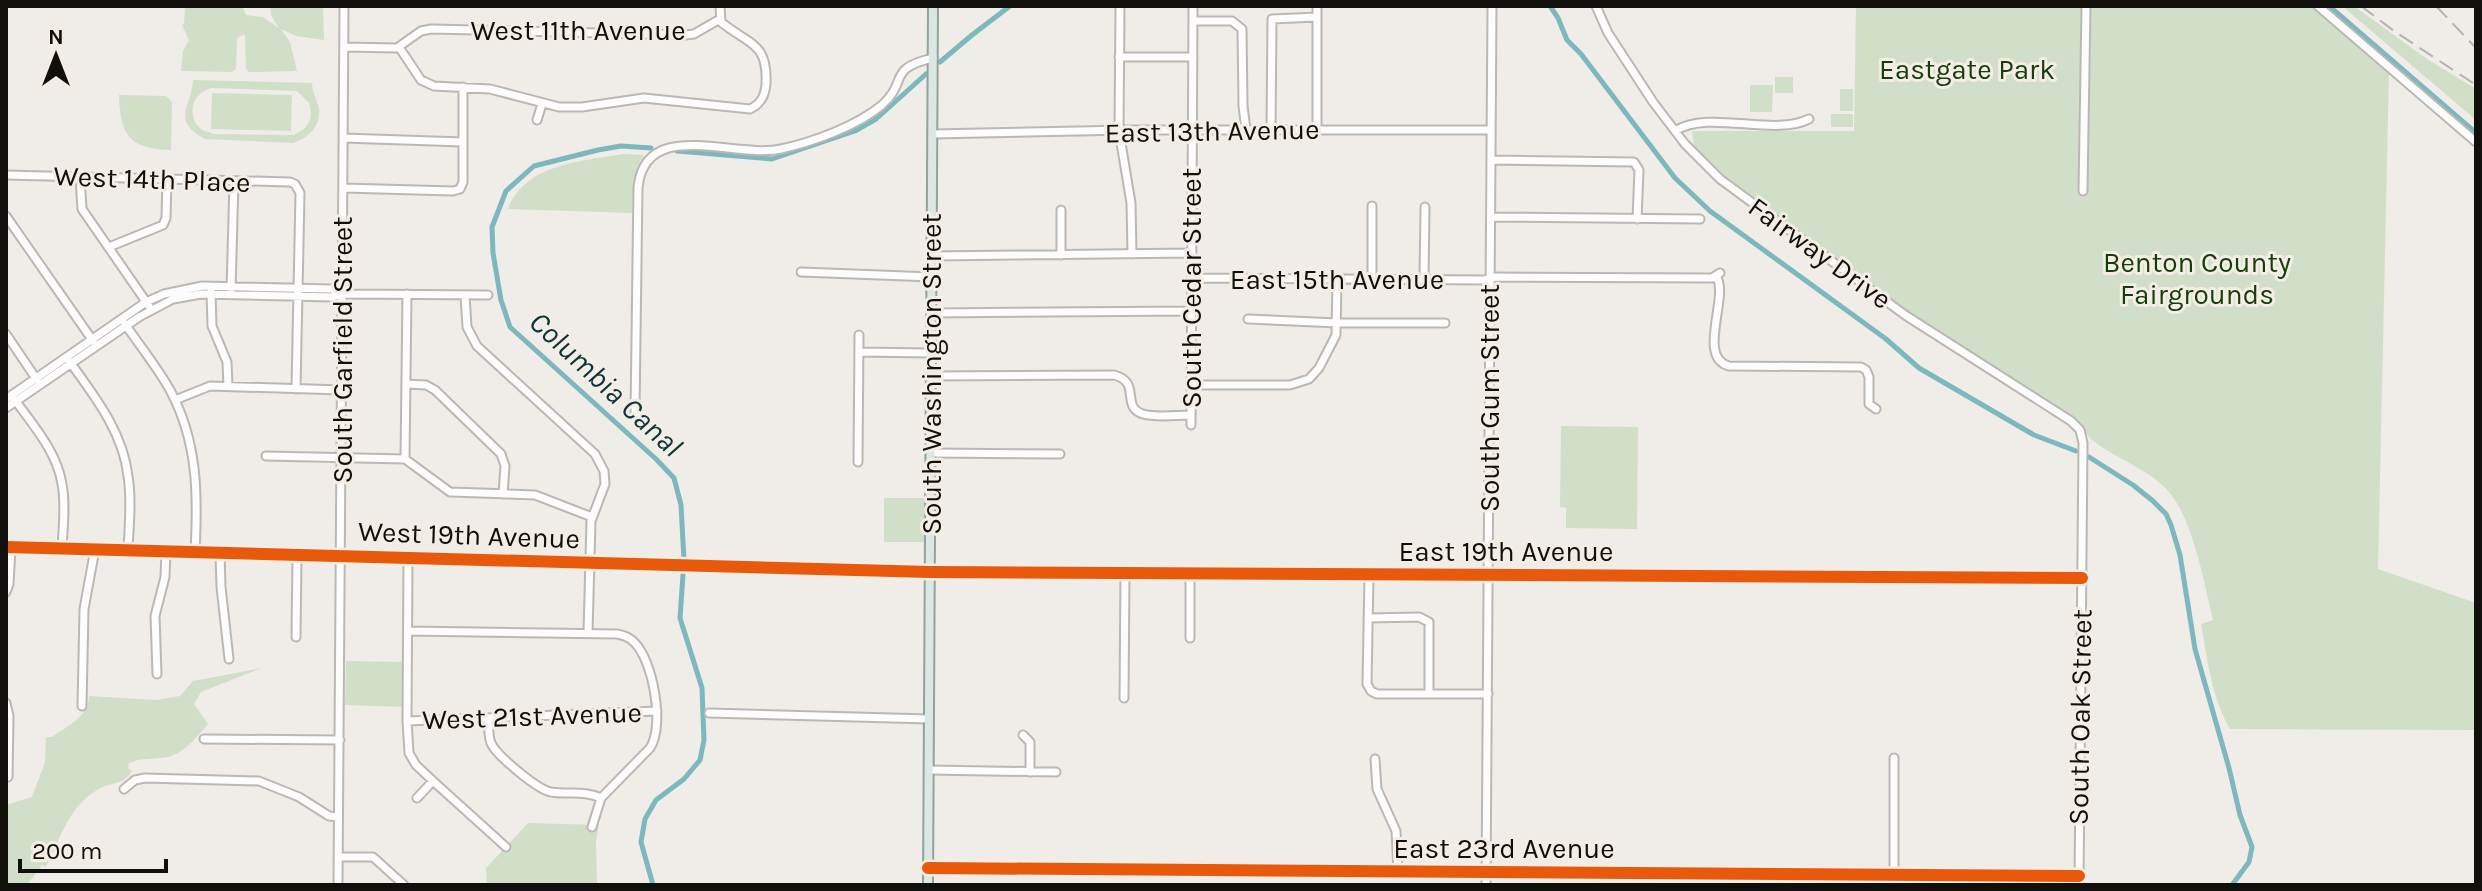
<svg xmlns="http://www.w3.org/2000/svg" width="2482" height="891" viewBox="0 0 2482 891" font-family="Karla,sans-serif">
	<rect width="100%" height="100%" fill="#f0ece8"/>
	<path fill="#d1dfc9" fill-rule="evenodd" d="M185,6H242L246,15L263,17L279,28L271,15L270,6H323L324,40L296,36L281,29L290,42L297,71L249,72L246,69L245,34L237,38L236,69L232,72L181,71L183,51L189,40L182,25L184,24Z
		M1856,6H2313L2389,71L2378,569L2476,603V730L2230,729C2212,698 2207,659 2201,624L2213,620C2204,583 2194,522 2169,492C2149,469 2116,459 2092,440C2085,434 2080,424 2073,417L1915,316L1812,241L1725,176L1694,146L1692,131H1854Z
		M2342,6H2354L2427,59L2476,89V120Z
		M1775,77H1793V93H1775Z
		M193,80L312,83C312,93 317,99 319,109C321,126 308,138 293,143L205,139C170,121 192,105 193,80ZM211,88L297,91L309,103C314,119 308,130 292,135L214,134L202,130L196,124C188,108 194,94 211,88Z
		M1750,85H1773L1772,112H1750Z
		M1840,89H1853V111H1840Z
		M212,93L292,95L291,131L211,129Z
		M119,95L166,96L172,102L171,150C130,149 120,136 119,95Z
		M1831,114H1853V127H1831Z
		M623,154L644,155C632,174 633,191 632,213L508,209C525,164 581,161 623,154Z
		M1561,426L1638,427L1637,529L1566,528V508L1560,507Z
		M884,498H925V542H884Z
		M346,661L403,662V707L345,705Z
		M262,668L201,692L194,704L208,724C198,736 183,754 168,757C154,760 141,757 129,763L128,768L132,771C125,783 117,782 105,786C99,788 89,795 84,800C66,817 57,845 46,867L42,865L27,885H6V805L32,797L45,762L46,737H52C67,726 89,717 89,696L156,700L180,696L193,681Z
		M528,823L599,825L596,842L597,885H487L486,868Z"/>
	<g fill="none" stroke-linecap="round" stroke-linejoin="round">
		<path stroke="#7cb8be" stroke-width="5" d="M1550,6L1558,18L1567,40L1581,54L1675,178L1710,211L1886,339L1919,368L2034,435L2076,451
			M2329,6L2476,133
			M940,62L972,35L1010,6
			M651,148L621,146L598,150L534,166L506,191L492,227L493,253L501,300L510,327L656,459L674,478L681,505L684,560L680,618L702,688L704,740L700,760L684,779L656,800L645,819L641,842L653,885
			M677,151L772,159L855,131L876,119L926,74
			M2089,457L2133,485L2153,501L2166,514L2171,525L2180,555L2195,649L2229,768L2240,815L2252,847L2249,862L2232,885"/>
		<g stroke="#bbb8b4" stroke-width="11">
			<path id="minor" d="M1120,6L1119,131L1131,203L1132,254
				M1596,6L1608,33L1653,102L1685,144L1720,179L1905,315L2071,421L2080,430L2083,443L2079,885
				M2318,6L2476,142
				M1193,21H1232L1242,29L1243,106L1246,130
				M344,47L397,48L421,31L431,29L685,35L694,34L720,19
				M399,47L421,80L434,86L490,89L559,107H582L644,98L750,109C761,104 765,96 766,84C768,42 749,45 721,22L720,6
				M1119,57H1193
				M537,120L542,104
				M1271,130L1272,19L1317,17
				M1317,130V6
				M1675,131C1709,109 1773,137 1809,119
				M933,134L1127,130H1491
				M343,138L463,142
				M1491,160L1634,162L1639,170L1637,219
				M6,175L290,182L295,184L300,193L296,389
				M80,177L82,209L149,306
				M343,188L453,191L460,189L463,182V87
				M2083,191L2086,6
				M1061,210V255
				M6,216L93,341
				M1491,217L1700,219
				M109,247L163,225L166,218L167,179
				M932,256L1192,253
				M801,272L932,277
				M1716,276C1730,296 1696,357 1729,366L1861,367L1866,370L1869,377V404L1876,409
				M1191,278L1484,280L1496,277L1712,278L1720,273
				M1372,279V206
				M1424,280L1425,207
				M231,291L234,181
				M211,292L212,326L227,362L228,387
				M465,295L467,327L477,346L595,454L604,471L605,484L591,521L588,633
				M932,313L1191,311
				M1248,319L1337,323H1445
				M125,324C140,346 157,367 170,390C198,442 198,495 195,552
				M6,334L37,380
				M859,352L931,353
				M70,362C95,397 123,432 128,476C132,501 129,526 128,550
				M931,376L1114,375C1142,382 1120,407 1143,414C1157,418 1176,415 1191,415
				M406,384L426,385L435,390L501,454L505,466L503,494
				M1191,385H1290L1309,379L1319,368L1336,335L1337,279
				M6,399L146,302L164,294L202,286L332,289L343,294
				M15,400C33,425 57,452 62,484C66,504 63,528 62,548
				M175,400L210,386L342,390
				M6,408L139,317L173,299L201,294L332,297L343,294L488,295
				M1191,425L1193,6
				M642,426L635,413L638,187C646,117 733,159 781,149C813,142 857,126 882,105C909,81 886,69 933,58
				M931,453L1060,454
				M266,456L405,459L450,492L535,495L592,517
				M405,459L407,294
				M858,462L859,335
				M6,547L930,572L2082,578
				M220,553L221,587L229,659
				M408,558L407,721L409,753L416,765L433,781L506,847
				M1369,575L1367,684L1371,691L1377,694H1488
				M6,592L9,584L11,547
				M1368,618L1419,617L1429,622V694
				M408,631L617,634C623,635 629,637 634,642C653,660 665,726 650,748L601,798L592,827
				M296,637L297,555
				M1190,638V574
				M157,674L155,616L165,577L166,551
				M1124,698L1125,573
				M6,703L9,716L8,777
				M82,706L84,609L95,549
				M709,713L929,719
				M488,718C489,726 488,736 491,743C496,755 538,790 551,792C568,795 585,790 601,798
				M407,721L657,711
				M1023,735L1030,742V772
				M204,739L340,740
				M1375,759L1377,789L1396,831L1398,871
				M929,770L1056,772
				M124,789L135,780L145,778L259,781L299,797L329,816L338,817
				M417,798L433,781
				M338,857H373L404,885
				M928,868L2079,876
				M1894,875V758
				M338,885L344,6
				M1486,885L1492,6"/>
		</g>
		<g stroke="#91a39d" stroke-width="12">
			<path id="major" d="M928,885L933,6"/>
		</g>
		<use href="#minor" stroke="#fdfcfc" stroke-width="7"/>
		<use href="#major" stroke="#dce7e4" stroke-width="8"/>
		<path stroke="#b4b4b3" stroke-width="2" stroke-dasharray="16 8" stroke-linecap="butt" d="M2361,6L2394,31L2476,85
			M2436,6L2476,48"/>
		<g stroke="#f3ede5" stroke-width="17">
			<path id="cycleway" d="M6,547L930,572L2082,578
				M928,868L2079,876"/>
		</g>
		<use href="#cycleway" stroke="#e8590c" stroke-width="12"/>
	</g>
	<g text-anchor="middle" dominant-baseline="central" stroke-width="6" stroke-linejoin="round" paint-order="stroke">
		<g font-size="28" fill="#110f0c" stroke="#f3ede5">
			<text x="578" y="30">West 11th Avenue</text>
			<text transform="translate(1212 131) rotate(-1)">East 13th Avenue</text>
			<text transform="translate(152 179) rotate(2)">West 14th Place</text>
			<text transform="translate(1820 253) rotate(36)">Fairway Drive</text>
			<text x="1337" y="279">East 15th Avenue</text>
			<text transform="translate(1191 288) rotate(-90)">South Cedar Street</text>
			<text transform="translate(342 350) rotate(-90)">South Garfield Street</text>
			<text transform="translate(931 374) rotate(-90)">South Washington Street</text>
			<text transform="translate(1489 398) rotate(-90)">South Gum Street</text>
			<text transform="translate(469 535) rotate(2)">West 19th Avenue</text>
			<text x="1506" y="551">East 19th Avenue</text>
			<text transform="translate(532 716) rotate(-2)">West 21st Avenue</text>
			<text transform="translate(2080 717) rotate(-89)">South Oak Street</text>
			<text x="1504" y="848">East 23rd Avenue</text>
		</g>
		<g font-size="28" fill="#153e0a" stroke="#f3ede5">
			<text x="1967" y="69">Eastgate Park</text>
			<text x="2197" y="262">Benton County<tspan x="2197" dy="32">Fairgrounds</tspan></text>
		</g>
		<g font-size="30" font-style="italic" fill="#0a353a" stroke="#f3ede5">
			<text transform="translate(606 384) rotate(43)">Columbia Canal</text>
		</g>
	</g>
	<rect width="2482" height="891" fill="none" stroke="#110f0c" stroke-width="16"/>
	<g transform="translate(56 56)" stroke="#f3ede5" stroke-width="6" paint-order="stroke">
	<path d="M0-6L14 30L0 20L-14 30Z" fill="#110f0c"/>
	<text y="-12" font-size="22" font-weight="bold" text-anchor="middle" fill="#110f0c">N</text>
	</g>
	<path d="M20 859v12h146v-12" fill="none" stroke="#110f0c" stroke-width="4"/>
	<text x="32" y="859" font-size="24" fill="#110f0c" stroke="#f3ede5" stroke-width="6" paint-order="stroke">200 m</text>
</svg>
